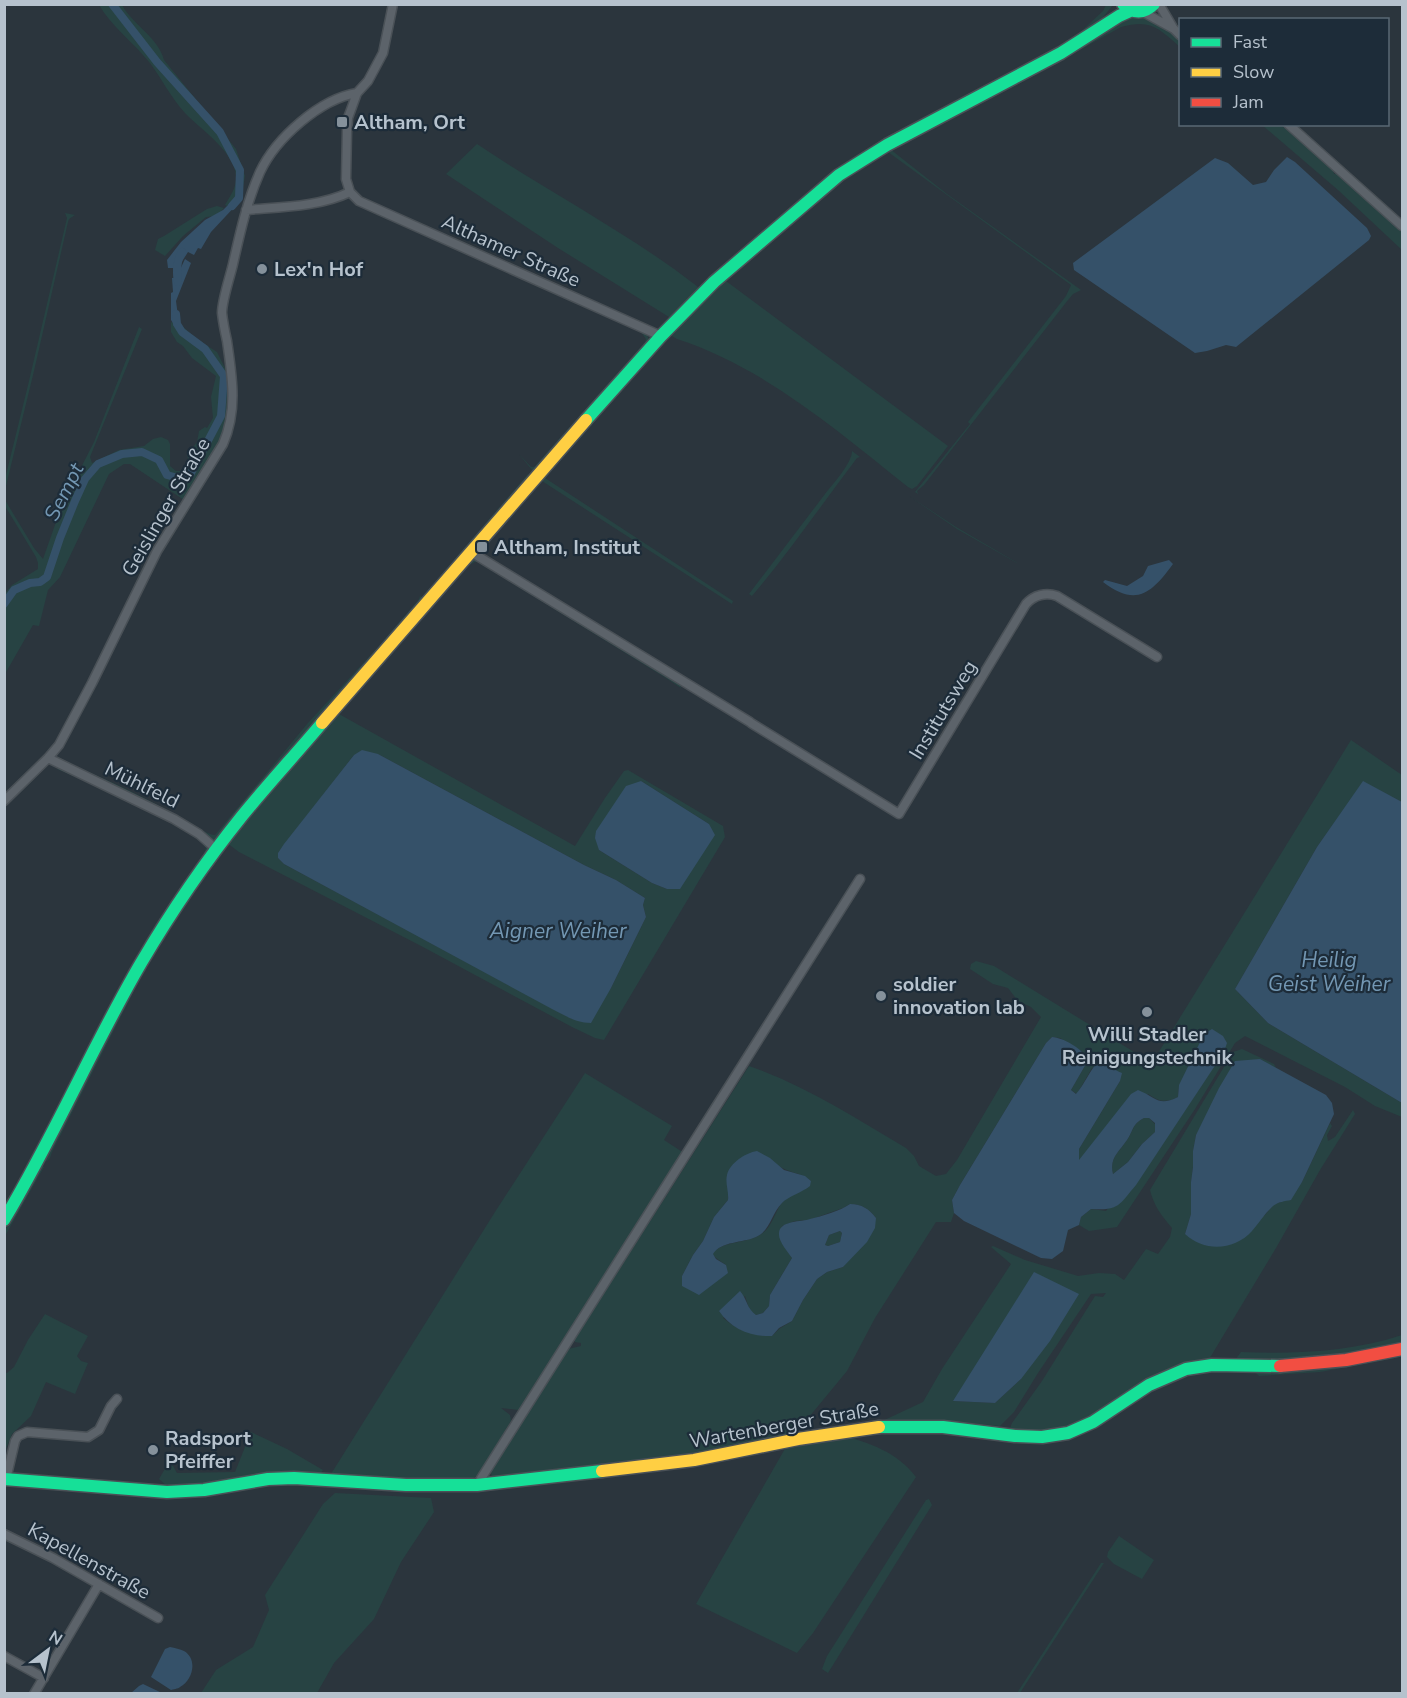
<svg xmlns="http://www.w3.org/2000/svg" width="1407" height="1698" viewBox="0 0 1407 1698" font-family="'Nunito Sans',sans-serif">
	<rect width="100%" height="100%" fill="#2b353d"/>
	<path fill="#274343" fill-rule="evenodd" d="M99,5H122C133,25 158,37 164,60L236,149L245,176L241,198L237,196L227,206L225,205C230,196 237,187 236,176C234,151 201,130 185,113C171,98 162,79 150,63C134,43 112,27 99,5Z
		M1106,5H1113L1100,21L1079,38L878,146L661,329L669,317L558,248L446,174L477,144C550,193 629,233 698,287L832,172L882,139L1048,54L1076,36L1103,11Z
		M1131,16C1152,17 1166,27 1180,41V47C1158,28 1151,19 1121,27L1026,80L896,148V146Z
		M1262,125H1281L1333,169L1334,174H1340L1402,232V250L1338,190Z
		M890,149L947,194L1081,290L1073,294L1068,300L924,485L917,491L918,494L915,492L970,424L968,422L1066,296L1071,285L888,152L858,170L834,188L726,281L948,446L917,486L912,489L908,487C838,431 762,366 677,339L670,335L690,310L825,191Z
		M217,206L224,208L217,216L206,217L183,236L165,256L155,250L158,239L164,236L207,209Z
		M65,213L75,215L69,219L68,222L34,371L5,490V479L29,381L67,218Z
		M619,321L647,334L649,340L647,345L534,471L532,470L519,454L531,467H534L645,342L646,339L641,332Z
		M171,322L182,326L197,339L217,352L228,374L229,390V413L221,440L184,500L130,464H124L109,474L60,577L48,590L39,626L33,625L5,674V593L12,585L38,569V563L36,557L5,506V500L34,548L43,559L62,505L94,442L139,327L142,329L90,457L92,463L119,450L144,446L153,439L161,437L168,440L170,444V466L176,471H180L189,462L187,455L197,442L199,431L205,427L207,428L213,418L211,397L216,376L192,358L183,346L177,342L171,332Z
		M664,343L545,478L733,601L732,604L542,481L481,551L482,546L659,345Z
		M852,451L860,457L857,458C822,504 790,551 752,596L749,594C775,560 800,527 825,494C833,484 852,463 852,451Z
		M528,474V477L475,541L473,539L470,542L472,544L217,842L67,765V763C102,777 136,793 169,811C181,817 204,834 215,835L308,723L378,647L419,599L420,596L422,597Z
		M909,496L956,527L1026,568L957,529Z
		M474,559L669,677L680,685L681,688L666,678L478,562H475L469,565L339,714L575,846L605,798L624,771L628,770L723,826L725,837L604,1040L595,1038L572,1027L423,947L239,852L227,843L228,840L471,560ZM378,754L584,865L616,880L645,898L643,905L646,917L611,988L572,1019L284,864L278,858V853L354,755ZM641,781L709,824L667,889L652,883L599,850Z
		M1351,740L1402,775V802L1363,782L1317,847L1235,989L1268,1023L1402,1103V1117L1375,1106L1345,1087L1245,1036L1235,1043L1195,1109L1117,1227L1089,1231L1079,1225L1081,1217L1091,1209L1106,1211L1224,1052L1179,1085L1178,1097C1166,1103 1160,1102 1148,1094L1079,1161V1149L1120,1081L1113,1070L1106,1064L1092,1068L1077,1094L1071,1090L1086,1064L1084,1053L1060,1038L1052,1037L1046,1043L960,1185L952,1200L954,1213L951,1222H936L875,1318L847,1371L795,1434L713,1453L493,1478L490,1472L568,1349L581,1346V1343L575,1342V1339L749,1066C805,1085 855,1118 906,1148L914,1156L919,1166L936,1176L946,1174L957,1160L1041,1017L1031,1007L1018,1001L1008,988L993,984L970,969L971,964L976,961L994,966L1152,1063ZM777,1165C788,1173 801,1172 811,1181C801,1188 788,1195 781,1204C775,1213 772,1225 764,1232C749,1245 724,1239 712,1254L716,1258L726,1265L682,1286V1276L693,1255L703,1241L714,1217L728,1200V1186ZM850,1204C862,1204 869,1209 876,1218L843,1267L827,1272L817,1279L803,1300L792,1321L779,1329L772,1336C749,1333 742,1333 723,1318L745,1296L750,1311L756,1315L763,1313L769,1306L770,1295L792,1258L780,1239L782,1226L795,1221L809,1220L843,1208Z
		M59,766C108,789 162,807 205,841L208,844L209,851C175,900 142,950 115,1003C79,1072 48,1144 5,1209V1202L19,1182L116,995L151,934L203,856L206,848C188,820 91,784 57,769Z
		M219,858L196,888L146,967L52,1152L50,1158L47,1161L44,1160L149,956L214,861Z
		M1242,1049L1274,1064L1276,1068L1260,1059L1208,1115L1196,1135L1193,1151V1167L1191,1182V1214L1185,1234L1264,1216L1274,1204L1281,1202L1302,1182L1330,1123L1332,1126L1327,1135L1328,1141L1335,1137L1353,1110L1355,1114L1320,1170L1276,1248L1208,1361L1087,1421L1062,1429L1047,1432L1012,1431L1010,1428L1012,1423L1042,1381L1095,1296L1103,1297L1106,1293L1091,1294L1038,1373L1014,1412L1000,1426L970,1423H878L923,1402L942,1369L1011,1264L991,1247L993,1246L1025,1260L1078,1276L1099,1273L1115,1274L1124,1280L1146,1249L1158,1254L1170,1237L1172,1228C1161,1215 1154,1206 1150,1190L1233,1052ZM1021,1379L995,1403L953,1401Z
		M585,1073L672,1126L664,1140L684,1153L519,1410L501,1408L510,1415L511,1421L481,1471L475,1477L464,1481L427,1482L331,1474L495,1212Z
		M1144,1118H1149L1155,1124V1132L1142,1144L1128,1162L1113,1174C1109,1158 1119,1152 1127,1140C1134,1130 1131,1125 1144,1118Z
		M42,1166L44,1167L5,1236V1230Z
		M840,1231L842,1233L840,1242L828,1246L825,1245L829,1235Z
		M45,1314L88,1336L77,1356L81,1361L88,1363L75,1394L46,1382L31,1416L12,1434L5,1451V1373H7L14,1367L28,1340Z
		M1402,1335V1344L1401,1345C1348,1354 1288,1368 1235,1360L1241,1352C1295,1354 1351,1352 1402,1335Z
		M1402,1353V1356L1391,1359L1320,1372L1259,1376L1254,1371Z
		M251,1432L287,1449L323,1470L320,1474L169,1488L159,1479L166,1467L170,1464L173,1466L177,1473L235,1472Z
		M841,1435C870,1443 897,1452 916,1477L813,1633L797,1653L696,1604L786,1447Z
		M335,1493L431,1498L434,1512L401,1562L374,1619L334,1663L317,1693H201L216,1670L253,1647L269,1610L265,1595L323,1504Z
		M929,1499L932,1505L828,1673L822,1669L827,1656L926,1500Z
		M1119,1536L1154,1560L1142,1579L1114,1564L1107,1557L1108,1552Z
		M1101,1563H1104L1020,1693H1017Z"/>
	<path fill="#355169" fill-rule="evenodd" d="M1287,157L1295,162L1367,228L1371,236L1369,240L1236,347L1226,345L1207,351L1195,353L1074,270L1073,263L1215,158L1228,163L1253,185L1266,182L1274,170Z
		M237,196L241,198L239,202L211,232L201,249L198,248L194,255L188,252L181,263L180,259H178L174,266L177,276L185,259L191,263L176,301L179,324L174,325L171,320V293L173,292L172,278H174L173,268H168L167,260L181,242L205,220L223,210Z
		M1169,560L1173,564C1151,594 1136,607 1103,582L1105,580L1127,586L1143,576L1148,566Z
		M362,750L378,754L584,865L616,880L645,898L643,905L646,917L611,988L591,1023C576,1023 564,1015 552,1009L284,864L278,858V853L284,844L354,755Z
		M641,781L709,824L715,835L680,889H667L652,883L599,850L595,838L596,831L626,786Z
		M1363,781L1402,802V1103L1268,1023L1235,989L1317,847Z
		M1212,1029L1223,1036L1227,1043L1224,1052L1136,1185C1119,1205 1119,1211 1091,1209L1081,1217L1079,1225L1068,1230L1063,1251L1052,1259L1041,1258L964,1221L954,1213L952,1200L960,1185L1046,1043L1052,1037C1064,1038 1081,1048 1087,1058L1086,1064L1071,1090L1076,1094C1085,1084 1089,1071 1098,1062C1107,1064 1114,1070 1122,1073L1120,1081L1079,1149V1160L1131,1094L1138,1090C1156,1097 1158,1107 1178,1097L1179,1085L1204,1034ZM1144,1118H1149L1155,1123V1132L1142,1144L1128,1162L1113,1174C1109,1158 1119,1152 1127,1140C1134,1130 1131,1125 1144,1118Z
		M1260,1059L1326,1095L1332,1103L1334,1114L1302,1182L1291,1200C1285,1201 1278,1202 1273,1206C1265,1213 1259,1223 1252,1231C1234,1251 1204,1252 1185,1234L1191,1214V1182L1193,1167V1151L1196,1135L1219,1088L1235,1061Z
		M757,1151L770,1158L784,1170L805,1176L811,1181L810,1186C803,1192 787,1197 782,1203C771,1214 771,1230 756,1237C743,1243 721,1241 713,1254L716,1259L726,1265L728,1273L699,1295L682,1286V1276L693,1255L703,1241L714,1217L728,1200C729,1192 725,1183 727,1175C730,1163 745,1153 757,1151Z
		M850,1204C862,1204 869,1209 876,1218L875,1228L867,1242L843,1267L827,1272L817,1279L803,1300L792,1321L779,1328L772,1336C751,1337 731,1329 719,1311L740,1291C747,1299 747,1309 756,1315L763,1313L769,1306L770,1295L792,1258C788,1252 778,1241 779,1233C780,1220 802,1222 810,1219C822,1216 840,1211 850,1204ZM840,1231L842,1233L840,1242L828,1246L825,1245L829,1235Z
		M1034,1272L1079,1294L1050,1341L1021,1379L995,1403L953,1401Z
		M170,1647C175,1648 180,1649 184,1651C198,1659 193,1680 180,1687C178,1689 173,1689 171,1690L151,1677L165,1649Z
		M143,1684L162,1693H131L139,1686Z"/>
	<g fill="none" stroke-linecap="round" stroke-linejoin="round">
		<path stroke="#355169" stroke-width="8" d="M112,4L157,62L220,132L240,170L239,198L232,206
			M178,282C176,273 177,259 182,252
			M4,604L14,590L30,583L40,582L47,577L60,538L75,501L85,479L98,464L122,454L142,452L159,460L167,475L178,478L190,475L221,416L224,376L205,349L182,332L177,324L176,314"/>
		<g stroke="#4a5157" stroke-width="11">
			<path id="street" d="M393,4L383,53L368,81L357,93L348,118L347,131L346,179L350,192L359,201L661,336
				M1159,4L1172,26
				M1143,12L1174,29L1180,35
				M1288,124L1402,226
				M246,210C280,207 319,207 350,192
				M471,552L750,722
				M751,723L899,814L1026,604C1034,595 1046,592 1057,596L1157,657
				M48,758L174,819L199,834L216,849
				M4,801L48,758L59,745L92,683L157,551L223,444C238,410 232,376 227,341C225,332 223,322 222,313C222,300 230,277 233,264C240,233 247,201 260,172C276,138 320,99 357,93
				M6,1479L15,1441L18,1436L27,1432L88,1437L99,1430L111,1406L117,1399
				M477,1485L860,879
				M4,1534L53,1558L158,1618
				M4,1656L44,1678
				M34,1694L99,1584"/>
		</g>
		<g stroke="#4a5157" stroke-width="15">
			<path id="fast" d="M1123,4C1133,14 1144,14 1154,4
				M586,420L661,336L714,282L839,175L887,145L1061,53L1119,16L1130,11
				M4,1220C54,1137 92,1047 141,963C171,912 205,862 242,816C268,784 296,754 322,723
				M879,1427H943L1015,1436L1042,1437L1068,1433L1093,1422L1149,1385L1186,1369L1212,1365L1280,1366
				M4,1479L167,1492L204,1490L268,1479L294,1478L406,1485H477L602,1471"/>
		</g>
		<g stroke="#4a5157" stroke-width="15">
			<path id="slow" d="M322,723L586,420
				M602,1471L694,1460L798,1439L879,1427"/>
		</g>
		<g stroke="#4a5157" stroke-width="15">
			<path id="jam" d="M1280,1366L1346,1360L1402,1349"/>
		</g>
		<use href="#street" stroke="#5c636a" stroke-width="8"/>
		<use href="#fast" stroke="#16e098" stroke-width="12"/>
		<use href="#slow" stroke="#ffcf43" stroke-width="12"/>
		<use href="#jam" stroke="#f24e42" stroke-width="12"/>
	</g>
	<g fill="#85919b" stroke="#1d2c39" stroke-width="2">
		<rect x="336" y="116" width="12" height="12" rx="3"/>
		<circle cx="262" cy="269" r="6"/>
		<rect x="476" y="541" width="12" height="12" rx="3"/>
		<circle cx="881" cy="996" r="6"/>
		<circle cx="1147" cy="1012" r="6"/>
		<circle cx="153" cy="1450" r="6"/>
	</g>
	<g text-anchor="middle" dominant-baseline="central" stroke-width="4.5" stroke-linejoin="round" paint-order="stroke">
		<g font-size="20" font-weight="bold" fill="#b6c2cd" stroke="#1d2c39" text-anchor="start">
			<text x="354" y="122">Altham, Ort</text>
			<text x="274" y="269">Lex'n Hof</text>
			<text x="494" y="547">Altham, Institut</text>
			<text x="893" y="984">soldier<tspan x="893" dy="23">innovation lab</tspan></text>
			<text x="1147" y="1034" text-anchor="middle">Willi Stadler<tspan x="1147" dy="23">Reinigungstechnik</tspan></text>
			<text x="165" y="1438">Radsport<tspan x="165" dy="23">Pfeiffer</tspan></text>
		</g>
		<g font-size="20" fill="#b6c2cd" stroke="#1d2c39">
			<text transform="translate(511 251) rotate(24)">Althamer Straße</text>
			<text transform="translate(166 507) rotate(-60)">Geislinger Straße</text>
			<text transform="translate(943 710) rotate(-59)">Institutsweg</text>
			<text transform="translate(142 785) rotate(26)">Mühlfeld</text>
			<text transform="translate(784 1425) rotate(-10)">Wartenberger Straße</text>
			<text transform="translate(89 1561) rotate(29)">Kapellenstraße</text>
		</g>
		<g font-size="21" font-style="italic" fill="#7397b3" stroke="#1d2c39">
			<text transform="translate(64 492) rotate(-63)">Sempt</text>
			<text x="558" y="931">Aigner Weiher</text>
			<text x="1329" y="960">Heilig<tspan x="1329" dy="24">Geist Weiher</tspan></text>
		</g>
	</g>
	<rect width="1407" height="1698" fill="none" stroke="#b6c2cd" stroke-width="12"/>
	<rect x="1179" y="18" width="210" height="108" fill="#1d2c39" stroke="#5a6874" stroke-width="1.5"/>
	<rect x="1191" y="38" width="30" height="9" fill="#16e098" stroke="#5a6874" stroke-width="1.5"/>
	<text x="1233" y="48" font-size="18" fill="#b6c2cd">Fast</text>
	<rect x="1191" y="68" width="30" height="9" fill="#ffcf43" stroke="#5a6874" stroke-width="1.5"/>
	<text x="1233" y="78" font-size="18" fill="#b6c2cd">Slow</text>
	<rect x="1191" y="98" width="30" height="9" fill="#f24e42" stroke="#5a6874" stroke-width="1.5"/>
	<text x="1233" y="108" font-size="18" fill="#b6c2cd">Jam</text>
	<g transform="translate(48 1650) rotate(32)" stroke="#1d2c39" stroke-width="4.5" paint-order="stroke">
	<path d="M0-4.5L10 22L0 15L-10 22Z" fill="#b6c2cd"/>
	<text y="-9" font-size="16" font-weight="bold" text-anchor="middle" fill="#b6c2cd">N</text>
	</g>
</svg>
